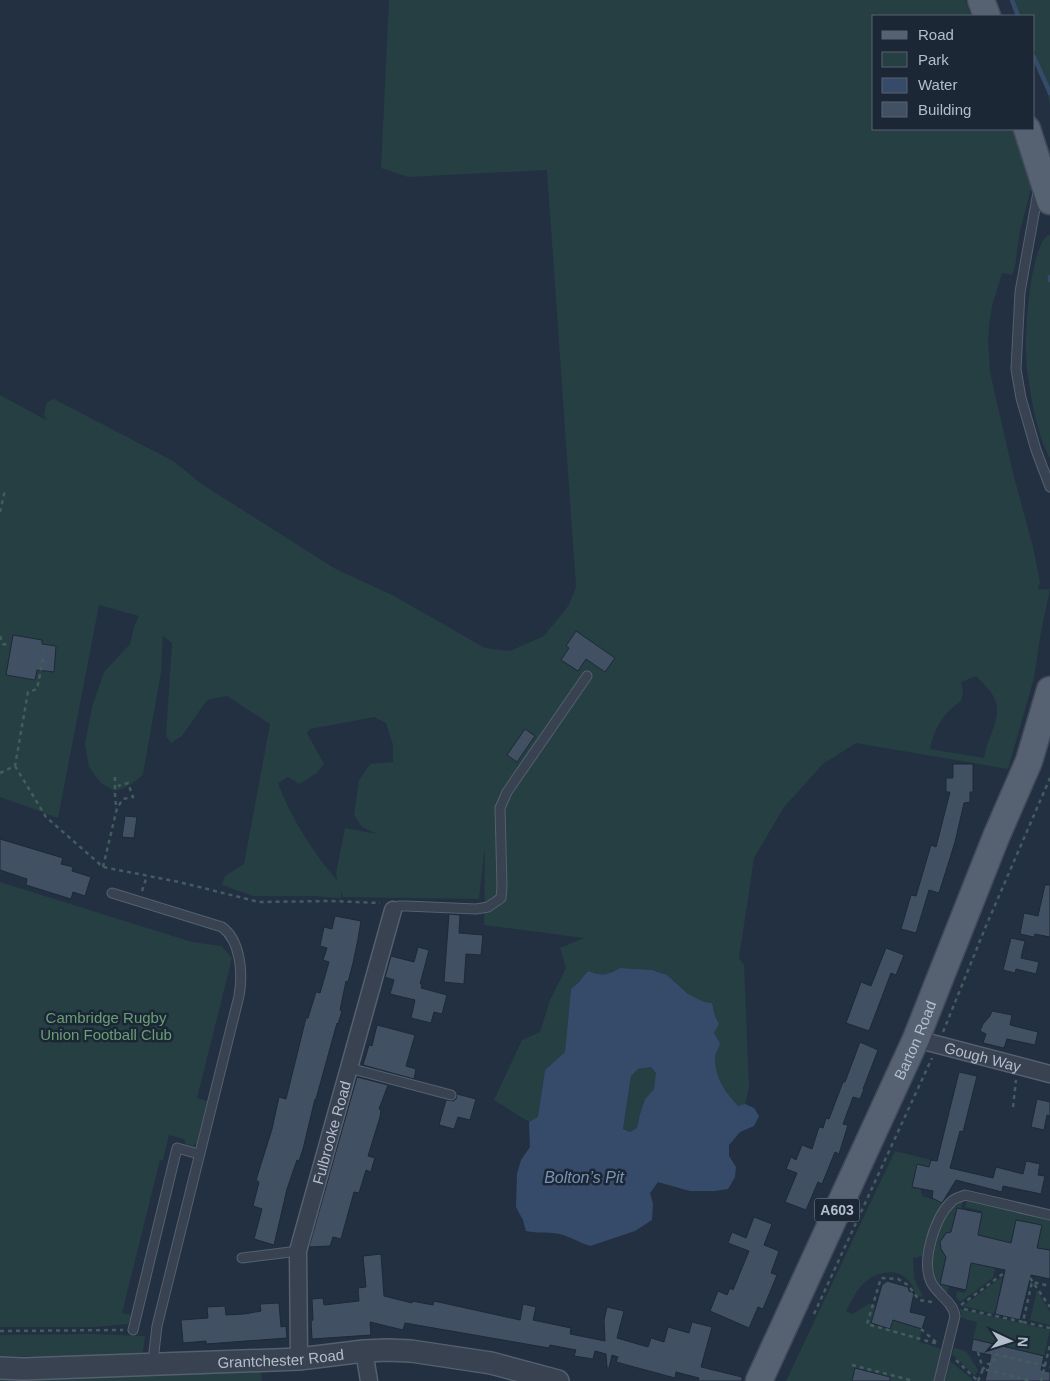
<svg xmlns="http://www.w3.org/2000/svg" width="1050" height="1381" viewBox="0 0 1050 1381" font-family="Helvetica,sans-serif">
	<rect width="100%" height="100%" fill="#233042"/>
	<path fill="#253f43" fill-rule="evenodd" d="M389,0H965L971,16H874V129H1014L1033,180L1019,235L1015,267L1012,275L1002,273L992,306L989,325L988,342L990,372L1013,473L1033,547L1040,582L1038,590L1050,589L1041,632L1034,678L1008,769L856,743L823,764L784,807L754,858L739,958L744,965L749,1087L745,1104L738,1107C727,1093 715,1078 715,1059C715,1054 719,1048 720,1043L714,1033L719,1024L715,1016L714,1009L688,994L667,975L652,970L620,968L607,976H598L588,972L579,982L571,989L565,1052L545,1070L538,1118L529,1122L494,1100L522,1040L540,1032L550,1000L566,968L560,948L584,938L484,925L485,851L484,855L479,899L343,897L341,891V898L315,896H253L222,885L225,876L244,864L270,724L227,696L207,700L182,736L171,743L166,736L172,643L163,636L161,672L143,774C135,783 126,788 115,791L101,783L89,767L85,744L92,707L104,672L130,644L134,627L139,616L99,605L58,818L0,797V395L46,420L44,413L47,402L54,399L173,461L203,485L334,568L394,596L485,648L510,651L544,636L569,605L576,587L547,170L408,177L381,168ZM976,676C981,681 987,687 992,694C1006,715 987,735 984,758L930,749C934,729 943,713 961,701L963,692L961,682ZM374,717L386,723L393,745V762L370,764L359,780L354,815L362,827L377,834L345,828L336,873L337,880C314,854 290,816 278,783L288,777L299,784L317,773L324,764L307,733L310,729Z
		M1014,0H1050V105L1046,87L1034,49V16H1019Z
		M1048,235H1050V458C1038,441 1026,376 1026,354C1025,330 1030,248 1048,235Z
		M0,882L192,942L222,946L232,958L197,1098L207,1101L197,1143L193,1146L186,1144L184,1139L169,1135L163,1160H160L122,1313L131,1315L128,1324L96,1327H0Z
		M651,1067L657,1073L654,1089L645,1099L640,1114L637,1128L631,1132L623,1129L631,1076L638,1069Z
		M895,1151L931,1160L929,1167L917,1165L912,1187L921,1189L922,1196L944,1203C934,1220 925,1236 923,1256L913,1258L914,1278L923,1297L916,1296C914,1289 912,1283 906,1278C894,1267 873,1273 863,1284C856,1291 851,1302 846,1311L852,1314L869,1304L876,1305L871,1323L890,1329L894,1316L902,1323L922,1329L919,1342L942,1349L934,1381H786Z
		M963,1199L961,1209L957,1208L951,1232C940,1235 937,1247 946,1255L940,1284L949,1286L946,1295C941,1289 936,1284 934,1276C928,1255 942,1206 963,1199Z
		M967,1200L1050,1218V1250L1037,1248L1042,1225L1016,1220L1011,1243L978,1235L982,1211L965,1207Z
		M971,1263L995,1268L993,1278L960,1302L956,1297L957,1291L965,1293Z
		M1003,1276L995,1314L963,1306Z
		M1037,1290L1050,1312V1325L1030,1320Z
		M960,1309L1050,1330L1044,1356L973,1339L977,1322L962,1318Z
		M92,1334L145,1336L143,1352L137,1354L99,1358L0,1356V1335Z
		M954,1348L966,1351L978,1370L975,1376L952,1354Z
		M950,1361L973,1380L972,1381H945Z
		M260,1366L262,1381H0V1372Z"/>
	<path fill="#364b6a" fill-rule="evenodd" d="M620,968L652,970L667,975L688,994L704,1002L712,1003L715,1016L719,1024L714,1033L720,1043C719,1048 715,1054 715,1059C715,1078 726,1093 738,1106L745,1104L754,1108L759,1116L754,1126L740,1132L729,1145V1156L736,1167L735,1177L728,1189L715,1191H690L658,1182L650,1193L653,1204L652,1220L635,1231L590,1246C581,1243 572,1238 563,1235C551,1231 538,1234 526,1231L523,1220L516,1207L517,1174L521,1160L530,1147L529,1122L538,1117L545,1070L565,1052L571,989L579,982L588,971C602,977 608,975 620,968ZM651,1067L656,1073L654,1089L645,1099L640,1114L637,1128L630,1132L623,1129L631,1076L638,1069Z"/>
	<g fill="none" stroke-linecap="round" stroke-linejoin="round">
		<path stroke="#364b6a" stroke-width="4.5" d="M1012,0L1018,16
			M1034,57L1050,93
			M1050,277V280"/>
	</g>
	<path fill="#425064" stroke="#1e2938" d="M576,631L615,658L605,672L586,659L578,671L561,660L569,648L566,646Z
		M13,635L42,640V644L56,646L54,672L37,670L35,680L6,675Z
		M525,729L535,736L517,762L507,755Z
		M953,764H973V792H970V802L964,803L955,842L939,893L929,890L916,933L901,929L911,895L916,896L931,845L936,847L950,792H946V778H953Z
		M125,816L137,817L134,838L122,837Z
		M0,839L63,858L61,864L73,867L72,871L91,877L85,896L73,892L71,899L26,885L27,879L0,870Z
		M1045,885H1050V937L1035,934L1034,937L1020,934L1024,913L1038,916Z
		M449,914L460,915L459,933L483,935L481,955L466,954L464,984L444,982Z
		M335,916L361,921L358,939L353,963L348,982L346,981L340,1010L342,1011L338,1024L337,1023L316,1099H315L303,1149L299,1161L297,1160L287,1189L274,1245L254,1239L262,1209L253,1206L259,1182L256,1180L272,1129L279,1097L286,1099L306,1018H308L316,992L320,993L329,962L323,960L327,948L320,946L324,927L332,929Z
		M1011,938L1025,941L1021,958L1039,962L1036,974L1016,969L1015,973L1003,970Z
		M418,947L429,950L420,984H422L421,988L447,995L442,1014L434,1012L431,1023L411,1018L415,1000L390,994L394,980L385,977L391,956L414,962Z
		M886,948L904,955L896,975L891,973L869,1031L846,1023L861,982L871,986Z
		M992,1011L1012,1015L1010,1025L1038,1032L1035,1045L1007,1039L1004,1048L983,1043L986,1034L980,1031L983,1024L990,1016Z
		M377,1025L415,1035L406,1066L416,1069L414,1079L363,1065L369,1045L372,1046Z
		M860,1042L878,1050L863,1089H864L860,1099L853,1097L843,1124L848,1125L839,1154L835,1152L822,1184L818,1182L806,1210L785,1202L797,1173L786,1169L791,1157L796,1160L802,1145L812,1149L819,1127L823,1128L826,1118L829,1119L843,1082H845Z
		M959,1072L977,1076L963,1132L960,1131L950,1168L993,1178L996,1167L1023,1174L1026,1161L1040,1164L1038,1175L1045,1176L1041,1194L1003,1186L1002,1192L956,1180L942,1203L932,1198L933,1191L912,1187L917,1164L929,1167L931,1160L937,1161Z
		M357,1077L388,1085L379,1109L381,1110L380,1117L368,1156L375,1158L373,1164L371,1172L366,1170L359,1193L354,1192L341,1239L333,1237L330,1246L309,1247Z
		M457,1094L476,1099L470,1120L458,1117L454,1129L439,1125L446,1100L453,1101L456,1099Z
		M1037,1099L1050,1102V1116L1047,1115L1044,1130L1031,1127Z
		M957,1208L982,1213L978,1235L1011,1243L1016,1220L1042,1225L1037,1248L1050,1250V1279L1031,1275L1020,1320L995,1314L1005,1270L971,1263L966,1290L940,1284L946,1257L941,1249L940,1242L946,1233L951,1232Z
		M754,1217L772,1224L764,1245L779,1251L771,1273L777,1275L763,1309L758,1307L749,1328L710,1311L718,1291L727,1295L730,1288L733,1290L749,1251L728,1243L732,1232L746,1238Z
		M381,1254L384,1296L412,1303V1301L433,1305L434,1301L520,1320L523,1304L536,1307L533,1320L571,1328L570,1334L605,1341L604,1320L607,1307L624,1311L617,1338L648,1347L651,1338L664,1342L668,1327L689,1333L692,1322L712,1327L701,1367L742,1377V1381H698L699,1378L676,1372L675,1378L616,1362L618,1357L612,1355L609,1368H607L606,1354L595,1351L593,1359L574,1356L576,1350L550,1345L549,1348L405,1323L403,1330L370,1322L371,1335L312,1339L311,1321L313,1320L312,1299L323,1298L324,1305L359,1301L358,1288L366,1287L363,1256Z
		M887,1281L908,1287L909,1291L914,1293L910,1312L926,1316L922,1329L893,1320L890,1329L871,1323L882,1285Z
		M279,1303L281,1327L286,1326L287,1338L206,1344V1341L183,1343L181,1320L208,1318L207,1307L225,1306L226,1315L244,1314L261,1311L260,1304Z
		M973,1339L1044,1356L1041,1370L1050,1372V1381H985L991,1355L971,1351Z
		M855,1368L890,1377V1381H852Z"/>
	<g fill="none" stroke-linecap="round" stroke-linejoin="round">
		<g stroke="#55606f" stroke-width="11">
			<path id="service" d="M1038,192L1020,292L1016,369L1021,398L1036,450L1050,487
				M112,893L222,927C241,941 243,974 239,996L157,1326L154,1352V1363
				M393,910L399,906H406L476,909L488,907L501,898L502,887L500,808L507,792L587,676
				M349,1068L451,1095
				M242,1258L298,1251
				M133,1330L177,1148L199,1154
				M939,1381L955,1316C953,1302 937,1294 931,1282C921,1260 935,1218 951,1202C954,1198 961,1197 965,1195L1050,1215"/>
		</g>
		<g stroke="#55606f" stroke-width="19">
			<g id="minor">
				<path id="s1" d="M916,1039L1050,1074"/>
				<path d="M364,1351L369,1381"/>
				<path id="s2" d="M299,1359L298,1251L393,910"/>
			</g>
		</g>
		<g stroke="#55606f" stroke-width="24">
			<g id="tertiary">
				<path id="s3" d="M0,1368L24,1369L299,1359L364,1351L387,1350L411,1351L491,1363L558,1381"/>
			</g>
		</g>
		<g stroke="#414b5a" stroke-width="29">
			<g id="primary">
				<path d="M981,0L987,16"/>
				<path d="M1027,129L1050,201"/>
				<path id="s4" d="M759,1381L916,1039L996,837L1029,761L1050,690"/>
			</g>
		</g>
		<path stroke="#435c5f" stroke-width="2.5" stroke-dasharray="4 4" stroke-linecap="butt" d="M0,512L5,490
			M0,636L3,644L8,645
			M15,766L46,817L103,867L179,882L259,902L331,901L380,903
			M0,773L15,766L28,692L37,689L44,654
			M115,777V794L116,807
			M103,867L117,808L123,799L133,797L128,783L118,786
			M142,891L147,876
			M943,1032L986,926L1050,778
			M1013,1107L1016,1080
			M1030,1278L1050,1307
			M932,1302L919,1300L908,1285L898,1279L881,1278L867,1324L938,1344
			M961,1305L1004,1273
			M964,1309L1023,1322L1032,1282L1050,1286
			M814,1314L932,1058
			M1023,1322L1050,1328
			M921,1329L937,1343
			M0,1331L123,1330
			M978,1352L983,1369L988,1364H993L995,1354L1050,1367
			M956,1360L978,1381
			M852,1365L914,1381
			M978,1381L983,1369L1031,1381
			M1041,1381L1050,1345"/>
		<use href="#service" stroke="#384251" stroke-width="9"/>
		<use href="#minor" stroke="#384251" stroke-width="16"/>
		<use href="#tertiary" stroke="#384251" stroke-width="21"/>
		<use href="#primary" stroke="#566171" stroke-width="26"/>
	</g>
	<g text-anchor="middle" dominant-baseline="central" stroke-width="5" stroke-linejoin="round" paint-order="stroke">
		<rect fill="#1c2736" stroke="#86909f" stroke-width="1" x="814.5" y="1198.5" width="45" height="23" rx="4"/>
		<g font-size="14" font-weight="bold" fill="#b4bdcc">
			<text x="837" y="1210">A603</text>
		</g>
		<g font-size="15" fill="#699e76" stroke="#1c2736">
			<text x="106" y="1017">Cambridge Rugby<tspan x="106" dy="17">Union Football Club</tspan></text>
		</g>
		<g font-size="15" fill="#b4bdcc" stroke="#1c2736">
			<text stroke="none"><textPath href="#s4" startOffset="375">Barton Road</textPath></text>
			<text stroke="none"><textPath href="#s1" startOffset="69">Gough Way</textPath></text>
			<text stroke="none"><textPath href="#s2" startOffset="231">Fulbrooke Road</textPath></text>
			<text stroke="none"><textPath href="#s3" startOffset="281">Grantchester Road</textPath></text>
		</g>
		<g font-size="16" font-style="italic" fill="#7a92b5" stroke="#1c2736">
			<text x="584" y="1177">Bolton’s Pit</text>
		</g>
	</g>
	<rect x="872" y="15" width="162" height="115" fill="#1c2736" stroke="#596372"/>
	<rect x="882" y="31" width="25" height="8" fill="#566171" stroke="#596372"/>
	<text x="918" y="40" font-size="15" fill="#b4bdcc">Road</text>
	<rect x="882" y="52" width="25" height="15" fill="#253f43" stroke="#596372"/>
	<text x="918" y="65" font-size="15" fill="#b4bdcc">Park</text>
	<rect x="882" y="78" width="25" height="15" fill="#364b6a" stroke="#596372"/>
	<text x="918" y="90" font-size="15" fill="#b4bdcc">Water</text>
	<rect x="882" y="102" width="25" height="15" fill="#425064" stroke="#596372"/>
	<text x="918" y="115" font-size="15" fill="#b4bdcc">Building</text>
	<g transform="translate(1010 1341) rotate(94)" stroke="#1c2736" stroke-width="4" paint-order="stroke">
	<path d="M0-4L9 19L0 12L-9 19Z" fill="#b4bdcc"/>
	<text y="-8" font-size="14" font-weight="bold" text-anchor="middle" fill="#b4bdcc">N</text>
	</g>
</svg>
